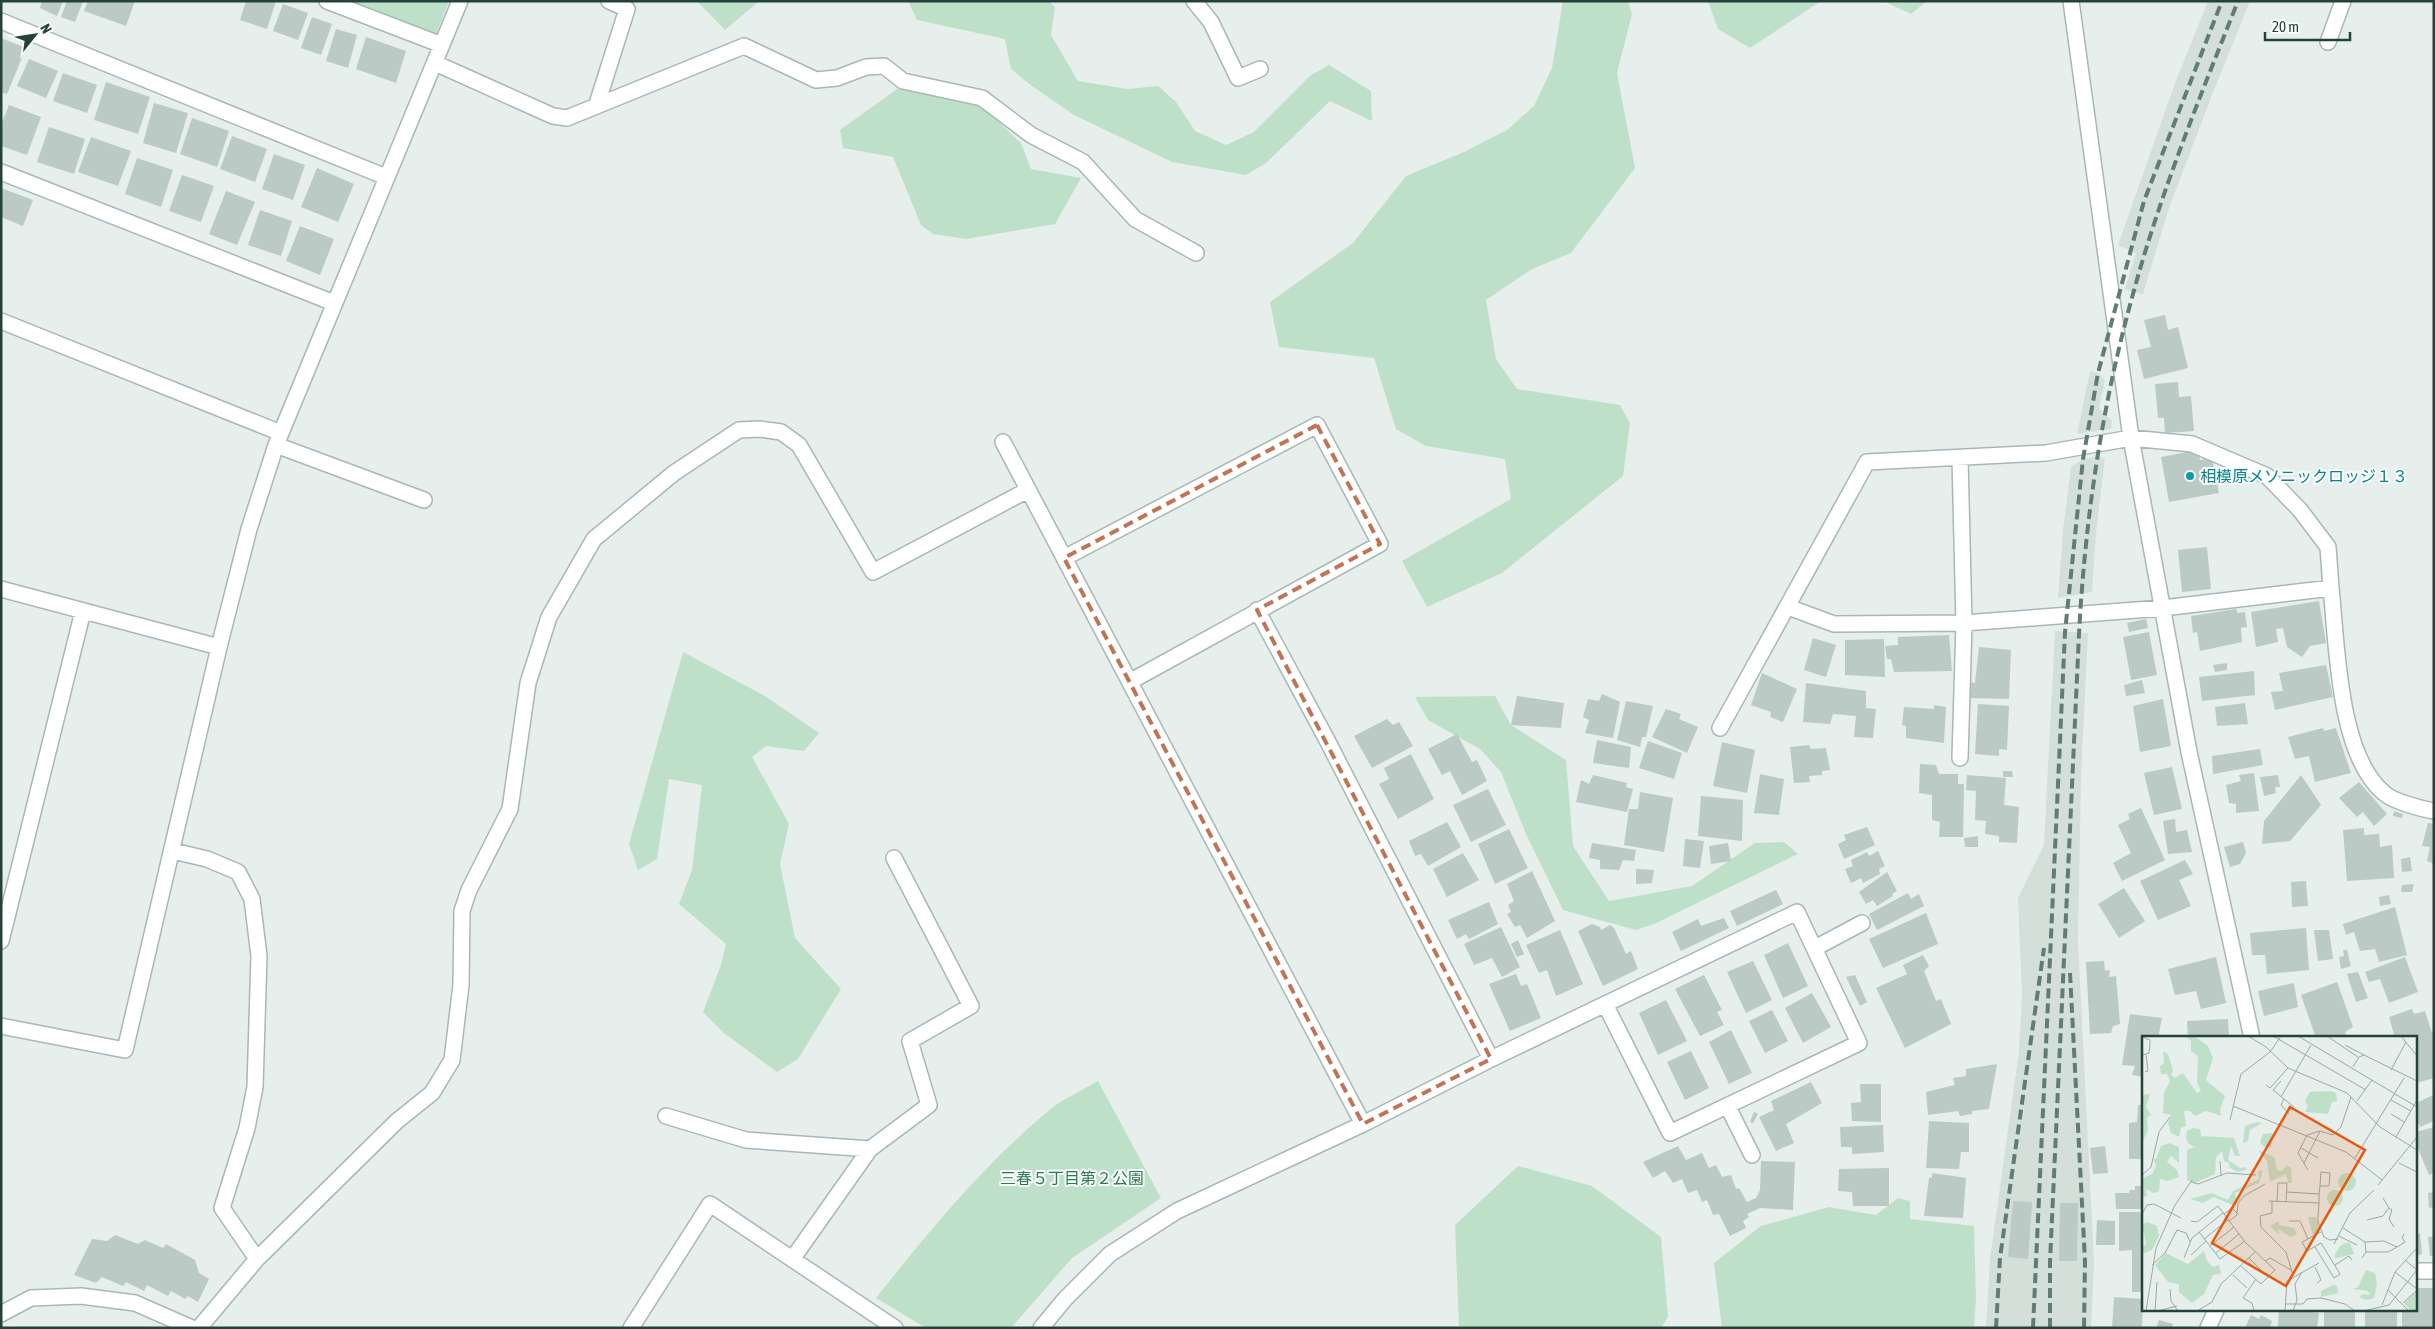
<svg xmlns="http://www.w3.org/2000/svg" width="2435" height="1329" viewBox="0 0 2435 1329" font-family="'Asap Condensed','Noto Sans JP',sans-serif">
	<rect width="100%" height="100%" fill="#e6efeb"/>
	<path fill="#d4dfda" d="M2208,1H2250L2212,95L2169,208L2143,294L2133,292L2125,289L2136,253L2118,245L2175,83Z
		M2090,371L2098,373L2105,380L2099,408L2112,421L2111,429L2077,434Z
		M2097,457L2105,458L2096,533L2092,592L2058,598L2063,530L2071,467L2083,459Z
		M2055,631L2088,633L2081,776L2078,942L2094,1262L2091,1328H1986L1990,1259L2019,1051L2022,995L2018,898L2044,845Z"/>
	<path fill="#bfe0c8" d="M347,1H449L435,37Z
		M697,1H758V2L725,30Z
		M908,1H1049L1055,7L1051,35L1078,81L1127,89L1158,86L1176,102L1195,131L1226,145L1254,132L1311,75L1329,65L1371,91L1372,121L1330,101L1266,163L1246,175L1172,162L1074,115L1029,84L1011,69L1005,39L917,20Z
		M1563,1H1628L1632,14L1617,73L1635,168L1571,253L1532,269L1486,300L1496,359L1517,389L1620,405L1630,423L1623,476L1502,573L1427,607L1402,561L1511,499L1505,459L1426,446L1396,429L1374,358L1279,347L1270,302L1353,243L1406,176L1464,152L1507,130L1534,106L1552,68Z
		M1708,1H1821L1750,48L1718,29Z
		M1883,1H1927L1911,14Z
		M904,84L984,108L1021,143L1031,169L1081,178L1055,224L966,239L933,234L921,225L893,157L843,148L840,130Z
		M683,652L765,696L819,733L804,751L766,746L752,757L789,824L780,864L795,938L841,989L798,1059L777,1072L724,1033L703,1012L721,965L726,944L679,904L692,870L702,785L669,779L657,859L638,870L629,844Z
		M1495,696L1511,725L1566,760L1573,846L1609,901L1692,886L1755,843L1784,842L1798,854L1654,924L1636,930L1563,910L1526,834L1501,772L1480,749L1428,720L1415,697Z
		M1098,1081L1161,1198L1072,1258L1011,1328H926L876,1298C930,1230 985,1163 1052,1108C1065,1098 1083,1090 1098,1081Z
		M1518,1166L1592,1186L1661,1237L1668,1317L1661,1328H1459L1455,1225Z
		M1898,1198L1910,1201V1219L1974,1226L1976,1298L1974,1328H1722L1714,1263L1761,1226L1829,1207L1876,1215Z"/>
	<path fill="#bbcac4" d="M42,1H63L57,16L40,8Z
		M67,1H83L75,22L61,17Z
		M88,1H135L126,26L84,11Z
		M246,1H276L267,29L240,20Z
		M283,4L308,13L298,40L273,31Z
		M312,17L332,24L321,55L301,48Z
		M336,29L357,35L348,68L326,61Z
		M366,37L406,51L396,83L356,69Z
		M1,38L26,48L7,94L1,92Z
		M29,59L58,71L46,98L17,86Z
		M63,73L97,85L87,113L53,101Z
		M106,82L150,97L138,134L94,120Z
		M154,103L188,113L176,153L143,143Z
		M9,105L41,117L27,155L1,146V125Z
		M192,118L229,131L217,167L180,154Z
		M49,127L85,139L74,174L37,162Z
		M232,136L267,149L255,182L220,169Z
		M91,137L131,151L118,186L78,172Z
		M274,154L305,165L293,200L262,189Z
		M137,158L173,170L161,207L125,194Z
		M317,168L354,184L338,222L301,207Z
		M182,175L214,186L201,222L169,211Z
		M1,188L33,200L23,226L1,217Z
		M226,191L255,202L237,245L209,234Z
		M260,210L292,221L281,256L248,245Z
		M300,226L334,239L320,275L286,261Z
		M2165,315L2168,330L2178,327L2188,368L2144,379L2137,350L2151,347L2144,320Z
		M2178,382L2179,397L2191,396L2194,431L2165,433L2164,418H2158L2155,384Z
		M2198,450L2200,460L2212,458L2219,493L2169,502L2161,457Z
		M2207,547L2211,589L2182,592L2178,550Z
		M2319,601L2326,643L2310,646L2302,657L2287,647L2283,628L2276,629L2278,642L2256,647L2251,612Z
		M2236,609L2238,613L2245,612L2247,627L2241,628L2242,642L2200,651L2197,632L2193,633L2191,616Z
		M2146,619L2148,628L2129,632L2127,623Z
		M2149,632L2157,675L2131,680L2123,637Z
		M1949,635L1952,671L1894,672L1891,659H1887L1885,646L1898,645V637Z
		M1813,638L1836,645L1826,677L1804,670Z
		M1884,639L1885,677L1845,675V640Z
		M1979,647L2011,650L2009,699L1967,698V681L1975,683Z
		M2227,663V670L2215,672L2213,665Z
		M2326,665L2333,697L2275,710L2271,692L2283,691L2279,673Z
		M2254,671L2255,695L2202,701L2199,677Z
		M1762,673L1797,689L1783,722L1770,717L1771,712L1751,705Z
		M2142,680L2145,693L2126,696L2124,685Z
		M1806,683L1866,691V708L1876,709L1873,738L1854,737L1856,716L1833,714L1830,724L1803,722Z
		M1602,694L1620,702L1613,738L1585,733L1589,720L1583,717L1588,699L1599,701Z
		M1517,696L1564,703L1561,728L1511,725Z
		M2163,699L2171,746L2140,752L2133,706Z
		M1626,701L1653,706L1646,737H1642L1640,747L1617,740Z
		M2245,703L2248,724L2217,726L2215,707Z
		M1978,704L2009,706L2007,750L1999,749V756L1975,754Z
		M1934,705L1946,707L1944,743L1906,738V726L1902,725L1904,707L1934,709Z
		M1666,709L1681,714L1679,719L1698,727L1687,753L1652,737Z
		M1387,719L1393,725L1399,722L1413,746L1372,768L1354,736Z
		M2323,728L2324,731L2336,728L2351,773L2315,782L2309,756L2295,759L2288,737Z
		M1457,734L1472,762L1477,760L1487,781L1462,795L1450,771L1442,775L1428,749Z
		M1597,740L1631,747L1629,768L1593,763Z
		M1648,741L1682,753L1674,779L1639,768Z
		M1722,742L1755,750L1747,793L1713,786Z
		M1809,745L1811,749L1826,748L1830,770L1822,771V775L1809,776L1810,782L1794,783L1790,747Z
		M2260,749L2263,765L2213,774L2212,756Z
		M1411,754L1434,799L1398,819L1379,784L1389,779L1384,768Z
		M1920,764L1936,765L1939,774H1958V784H1964L1963,837H1939L1940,822L1932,820V795L1919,793Z
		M2172,767L2182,809L2154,815L2144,773Z
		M2003,771H2012L2013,777H2003Z
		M2254,773L2259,811L2236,813V804L2229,803L2226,785L2241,781L2239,775Z
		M1760,774L1784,779L1779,815L1754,813Z
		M1593,775L1627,783L1626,787L1633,789L1627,812L1576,802L1581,780L1589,784Z
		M1967,775L2006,778L2004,805L2019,807L2017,843L1999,842V836L1985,834L1986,821L1975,820L1976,791L1966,790Z
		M2278,775L2280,787H2275L2276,793L2264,796L2260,777Z
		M2301,775L2321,805L2290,841L2262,844L2264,821Z
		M2359,782L2387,814L2374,826L2363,812L2357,817L2339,798Z
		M1488,789L1506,825L1471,842L1453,805Z
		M1640,792L1673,798L1664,852L1624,845L1629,809H1638Z
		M1701,796L1743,800L1742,841L1698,836Z
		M2141,808L2165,860L2122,881L2113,863L2131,853L2118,825L2130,819L2128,814Z
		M2394,811L2403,814L2402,818L2393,816Z
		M2175,819L2176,832L2187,830L2192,852L2168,854L2163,821Z
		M1447,822L1461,847L1428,866L1421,854L1415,856L1409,841Z
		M2428,823L2434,824V864L2427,861L2430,847L2422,846Z
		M1867,827L1875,845L1844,859L1838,844L1846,840L1844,835Z
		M2364,828V835L2379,834L2380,847L2392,845L2394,878L2347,881L2343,830Z
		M1509,829L1528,868L1495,884L1478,844Z
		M1978,836V847H1965L1964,838Z
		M1685,839L1704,841L1700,868L1683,866Z
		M2243,842L2246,853L2240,864L2230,867L2224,847Z
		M1592,843L1636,850L1634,861L1623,860L1619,870L1600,869V860L1589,858Z
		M1728,843L1731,861L1711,864L1709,846Z
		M1878,851L1885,866L1879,869L1880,874L1863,883L1861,878L1851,883L1845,869L1853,866L1851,860L1867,852L1869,856Z
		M1463,853L1479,880L1447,897L1433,869Z
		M2410,857L2412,871L2402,872L2401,859Z
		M2185,860L2193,874L2179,880L2191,906L2158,920L2140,881Z
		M1636,869L1654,870L1652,883L1636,884Z
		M1532,871L1555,921L1527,938L1520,925L1515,927L1507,914L1511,912L1508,905L1514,901L1507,884Z
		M1887,872L1897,891L1892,894L1893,896L1877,906L1873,900L1866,904L1859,892Z
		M2306,881L2308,906L2292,907L2291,882Z
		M2414,884L2412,892H2401L2402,885Z
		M2124,888L2145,921L2119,938L2098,904Z
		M1776,890L1783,904L1737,926L1730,911Z
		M1908,893L1911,899L1919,894L1924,906L1877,930L1869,914Z
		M2389,895L2391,904L2380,906L2379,897Z
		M1489,902L1498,924L1469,939L1466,934L1457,939L1448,920Z
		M2395,907L2407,955L2379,962L2375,949L2360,951L2354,932L2346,935L2343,924Z
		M1926,913L1938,944L1883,968L1869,939Z
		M1724,918L1729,928L1681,951L1672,932L1698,919L1701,926Z
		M1592,924L1600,927L1601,930L1610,925L1614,928L1626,954L1631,951L1638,969L1603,986L1578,931Z
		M1501,927L1520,967L1502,977L1492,958L1474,965L1464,944Z
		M2306,928L2309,970L2267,974L2265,955H2252L2250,933Z
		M1560,930L1583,984L1556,996L1547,970L1539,973L1526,945Z
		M2314,930H2329L2333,959L2318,961Z
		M1518,940L1524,954L1517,957L1511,944Z
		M1788,943L1808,986L1783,998L1764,955Z
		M2343,950H2347L2351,966L2341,969L2339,957L2344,956Z
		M1923,955L1929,966L1924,971L1936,1001L1941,999L1951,1024L1905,1048L1876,988L1907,974L1903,965Z
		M2216,957L2226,1003L2201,1009L2196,991L2175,995L2168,969Z
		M2405,957L2418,992L2389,1003L2380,979L2369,982L2365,972Z
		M1753,961L1772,1000L1746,1013L1727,972Z
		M2104,961L2105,971L2110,970L2109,977L2116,976L2120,1024L2113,1026L2111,1033L2090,1034L2086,962Z
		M2358,972L2368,998L2356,1002L2347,974Z
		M1516,974L1521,986L1527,984L1541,1018L1510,1031L1489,984Z
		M1704,975L1722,1010L1717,1012L1724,1025L1700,1036L1675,989Z
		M1855,975L1867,1002L1860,1006L1846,977Z
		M2337,982L2353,1027L2345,1032L2347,1038H2316L2301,995Z
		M2294,983L2298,1007L2264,1016L2258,991Z
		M1812,993L1831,1027L1803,1043L1785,1008Z
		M1666,1000L1687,1041L1658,1055L1639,1013Z
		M2412,1009L2414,1014L2425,1011L2432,1033H2434V1078L2416,1083V1038H2395L2389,1017Z
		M1772,1010L1788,1041L1765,1053L1749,1021Z
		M2130,1014L2162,1018L2158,1038H2144V1077L2132,1075L2135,1066L2122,1065Z
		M2228,1019L2229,1038H2188L2187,1021Z
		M1731,1030L1752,1073L1729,1084L1709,1042Z
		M1691,1051L1709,1088L1685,1100L1667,1062Z
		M1997,1064L1989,1109L1972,1111V1114L1960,1116L1958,1111L1928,1115L1926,1092L1955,1085L1953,1078L1966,1076V1069Z
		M1811,1082L1822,1103L1786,1124L1794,1143L1776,1151L1759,1117L1774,1110L1771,1101Z
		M1860,1084H1881V1122L1852,1121L1851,1103L1861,1102Z
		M2433,1095L2434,1121L2420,1127L2416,1117V1103Z
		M2138,1105H2144V1159H2129V1123L2137,1122Z
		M1754,1112L1758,1114L1753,1123L1750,1122Z
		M1929,1121L1969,1123V1152H1961L1959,1169L1926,1168Z
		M1883,1125L1884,1152L1852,1154V1147H1841L1840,1127Z
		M2434,1127V1173L2429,1175L2416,1144V1132Z
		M1678,1146L1686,1160L1702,1153L1709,1168L1716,1165L1722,1177L1731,1175L1736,1189L1739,1188L1747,1202L1756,1198L1760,1190L1761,1161L1795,1162L1793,1210L1760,1208L1747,1214L1749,1217L1743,1221L1746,1228L1730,1236L1719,1214L1713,1215L1707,1200L1702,1202L1697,1190L1688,1193L1682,1179L1673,1183L1665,1171L1653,1178L1643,1162Z
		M2105,1146L2108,1173L2093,1174L2090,1148Z
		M1889,1168V1206H1853L1852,1192L1838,1191L1839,1169Z
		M1932,1173L1966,1178L1963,1218L1924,1216L1929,1178L1932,1177Z
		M2135,1186H2144V1209H2116L2115,1193H2129L2130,1190H2135Z
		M2434,1192V1207L2429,1208L2428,1193Z
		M2013,1201L2032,1202L2028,1259L2008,1257Z
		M2060,1203H2078L2077,1261H2059Z
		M2119,1212H2144V1292H2132V1250L2119,1251Z
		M2097,1220L2115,1221V1245H2096Z
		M2420,1233L2422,1254L2416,1256V1234Z
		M115,1235L138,1244L145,1240L163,1248L166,1244L195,1260L199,1273L209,1279L198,1302L188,1296L185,1299L171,1291L168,1296L147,1285L144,1291L126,1282L123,1286L102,1277L96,1283L74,1275L92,1239L107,1241Z
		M2428,1237H2434V1256H2430Z
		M2416,1288H2434V1327H2402V1310H2416Z
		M2114,1297L2143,1299L2142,1328H2112Z
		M2279,1310H2312V1312L2319,1313L2317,1328L2278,1327Z
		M2324,1310H2355V1328H2324Z
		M2365,1310H2397V1328H2365Z
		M2251,1315L2259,1319L2261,1315L2272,1321L2270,1328H2245Z
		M2159,1320L2173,1324L2172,1328H2156Z"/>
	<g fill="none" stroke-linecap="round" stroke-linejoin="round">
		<g stroke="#a8b8b2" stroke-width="18">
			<path id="street" d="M327,1L442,45
				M1194,1L1211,22L1238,78L1260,69
				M2071,1L2131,438L2189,752L2252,1038
				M1,21L386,177
				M2328,42L2343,1
				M435,63L553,116L567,118L744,46L816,80L837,78L866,67L884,66L903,81L982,98L1031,135L1083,162L1135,219L1196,253
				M597,104L627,9L609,1
				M1,172L334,303
				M1,321L281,433
				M1003,442L1363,1124
				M276,445L424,500
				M1064,558L1317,425L1380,544L1131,681
				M1,589L219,647
				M1788,607L1834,624L1964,623L2163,608L2331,588C2337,644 2338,755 2384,793C2392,801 2422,809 2434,811
				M1257,610L1327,740L1491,1059
				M1720,728L1867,462L2046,453L2131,438L2192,444L2267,476L2300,510L2328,547L2331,588
				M1960,758L1964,623L1960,458
				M173,851L207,859L238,872L252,899L259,956L255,1087L247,1128L222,1208L257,1259
				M1,941L83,611
				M1815,948L1862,923
				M1,1026L125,1050L219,647L249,529L276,445L460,1
				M1728,1107L1752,1155
				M666,1116L746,1140L870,1149
				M793,1258L870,1149L929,1105L910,1041L971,1006L894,858
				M2416,1271H2434
				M199,1328L257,1259L397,1121L432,1093L452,1060L461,985L462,911L469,890L510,809L528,683L549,617L594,539L674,473L739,430L760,429L781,432L799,445L873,572L1028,490
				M631,1328L710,1204L895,1328
				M1041,1328L1065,1299L1110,1254L1177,1211L1363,1124L1491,1059L1797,912L1859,1043L1670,1133L1605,1004"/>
		</g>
		<g stroke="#a4bbb3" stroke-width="18">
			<path id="secondary" d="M1,1314L31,1298L81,1296L135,1303L192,1328
				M2208,1328L2216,1310"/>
		</g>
		<use href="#street" stroke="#fff" stroke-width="15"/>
		<use href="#secondary" stroke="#fff" stroke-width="15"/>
		<path stroke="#5f7d75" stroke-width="4" stroke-dasharray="10 5" stroke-linecap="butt" d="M2070,973L2085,1261L2084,1328
			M1996,1328L2000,1258L2044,948
			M2033,1328L2065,632L2083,459L2098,373L2144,201L2222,1
			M2050,1328V1262L2079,634C2085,519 2102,405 2133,294C2160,194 2200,97 2238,1"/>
	</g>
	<path fill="none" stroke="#c07456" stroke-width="4" stroke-dasharray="10 6" stroke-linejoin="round" d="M1317,425L1380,544L1257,610L1491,1059L1363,1124L1064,558Z"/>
	<circle fill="#0f9aa8" stroke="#f7fbf9" stroke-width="2" cx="2190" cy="476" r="5"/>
	<g text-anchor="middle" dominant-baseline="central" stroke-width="4" stroke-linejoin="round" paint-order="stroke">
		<g font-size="16" fill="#0d838f" stroke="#f7fbf9" text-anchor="start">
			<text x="2200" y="476">相模原メソニックロッジ１３</text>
		</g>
		<g font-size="16" fill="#2d7a4b" stroke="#f7fbf9">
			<text x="1072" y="1178">三春５丁目第２公園</text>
		</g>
	</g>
	<g transform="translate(2142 1036)">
		<rect width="275" height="275" fill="#e6efeb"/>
		<path d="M43,0H52L66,10L71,22L64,44L83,60L78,73L79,80L64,75L53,80L48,75H42L44,90L39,92L37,101L29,97L26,87L29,79L21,77L22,57L28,45L25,38H19L18,30L22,27L21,15L26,18L31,34L29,39L33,42L41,37L55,57L59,55L55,46L56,20L49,15V5ZM189,55L194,57L195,65L190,66L186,78L163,76L166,70L163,65L168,56ZM8,58L4,71L9,79L5,81L6,94L0,107V59ZM115,86L120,87L108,94L106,105L101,107L103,90ZM51,92L58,93L59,100L92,102L98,120H93L89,110L86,124L98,132L104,131V134L96,136L88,132L87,127L82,125L80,115L74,122L73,138L53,147L45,144V114L52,111L46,107L44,101L45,95ZM131,97L129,111H122L118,106L121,98ZM27,107L37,111V127L29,120L25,126L35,134L37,141L26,145L18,143L17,155L12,157L4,153L5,160L0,162V143L11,137L14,129L11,123H14L19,110ZM116,114L132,121L135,134L140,135L145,129L149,132L150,147H146L144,138L128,146L125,125ZM121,134L117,147L93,157L95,167L90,169L72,161L61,167L48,163L70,157L86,164L91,155L117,143L116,135ZM196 146a9 9 0 1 1 18 0a9 9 0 1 1-18 0ZM185 162a8 8 0 1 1 16 0a8 8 0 1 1-16 0ZM166,181H174L178,196L171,200ZM137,185V189L152,192L155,198L149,201L136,193L137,199L128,190ZM5,186L15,190L17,200L10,214L0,218V211L4,208L0,189ZM204,207H208L212,218L194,222L192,220L198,210ZM62,215L65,225L71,231L77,229L79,238L71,239L62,258L50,267L37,256V248L26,246L13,229L24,217L46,228ZM224,234L233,237L235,249L232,262L224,264L217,261L221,258L228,259L226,255L211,253L216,251ZM191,249L195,250L196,257L179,261V255ZM275,254V275H269L262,267Z" fill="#bfe0c8"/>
		<path fill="none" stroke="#98aaa4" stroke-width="1" d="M106,0L124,11L146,32L205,57L238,91L275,114M131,0L224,54M156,0L275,71M185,0L216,21M259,0L275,20M0,1L8,4V8L7,17L0,19M203,9L222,19M211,31L217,21L222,19L275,45M249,34L264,6M3,36L6,35L4,19M139,45L131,54L152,71M124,49L128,52L146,32M139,61L169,9M142,63L139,69L147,78M249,64L269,75M215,65L230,44M91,70L204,116L240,144M249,78L262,86M88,84L99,38L128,16L139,0M254,101L275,64M159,112L176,122M213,122L262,42M78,125L79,140M162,127L178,95L191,99L199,91L209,61M257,127L275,136M166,134L156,117L165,99L178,95M0,139L9,131L17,96L28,81M49,146L56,148L85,137L114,139M236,149L275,101M178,150H187L188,137L179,136L178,150L177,158V167L176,180V186L182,201L188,204L196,203M145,156L177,158M127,165L177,167M130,165V177L118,180L119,191L144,216L151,239M135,166L136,147H145L144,166M247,172L250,174L247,183L252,191M0,178L5,169L12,168L39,182M82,178L90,172L95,177M225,184L241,180L247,172L241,162M49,185L55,186L76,170L103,206L133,234L119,248L99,230M87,185L95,179L96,167L102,160L123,148M147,185H158L166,203M201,192L223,206L224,216L220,222M57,196L78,223L103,205M197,200L215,209M62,203L86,184M223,206L242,205L255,211M192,208L208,177L232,154M68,210L92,191M173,211L192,242L198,238L179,207L165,215L160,206L179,196M224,216H246L255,211L263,206L260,202L262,198M74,217L97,198M49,219L64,205M42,222L50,202L81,177M107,222L126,241M263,224L275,234M123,225L128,222L149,234M10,229L23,217L35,194L44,197L48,206M193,229L207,220L210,224M173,231L179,244L175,247M253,236L275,253M91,239L105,252M28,253L29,265L36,275M246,254L267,275M261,267L275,254M144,268H161L165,263L179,262L203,268L213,275M240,269L253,236L275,212M4,275L14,212L33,169L50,144M13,275L15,246M16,275L35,270M55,275L70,266L79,248L113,216M112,275L110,267L101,262L114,243M143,275L145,245L177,227M151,275L155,264L153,248L160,236M221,275L247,269L275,234"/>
		<path fill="#e8590c" fill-opacity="0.15" stroke="#e8590c" stroke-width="2.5" d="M148,71L223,114L144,250L70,207Z"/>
		<rect width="275" height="275" fill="none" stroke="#24423a" stroke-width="2.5"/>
	</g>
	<rect width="2435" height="1329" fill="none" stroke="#24423a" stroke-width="5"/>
	<g transform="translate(35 35) rotate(60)" stroke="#f7fbf9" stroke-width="4" paint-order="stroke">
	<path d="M0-4L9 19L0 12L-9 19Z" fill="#24423a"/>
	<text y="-8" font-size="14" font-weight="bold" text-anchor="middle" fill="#24423a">N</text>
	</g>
	<path d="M2265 32v8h85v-8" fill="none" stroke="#24423a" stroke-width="2.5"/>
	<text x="2272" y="32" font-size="15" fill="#24423a" stroke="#f7fbf9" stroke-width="4" paint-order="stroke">20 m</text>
</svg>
